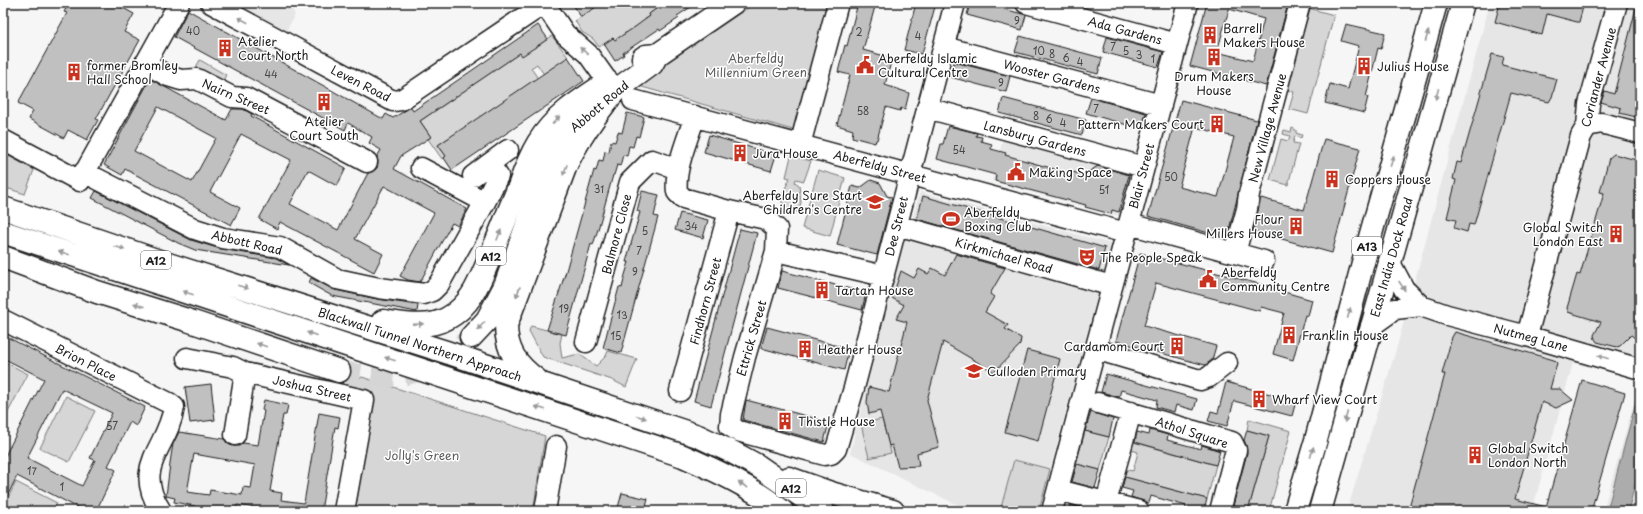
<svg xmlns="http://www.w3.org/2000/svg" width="1643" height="514" viewBox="0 0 1643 514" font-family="'Playpen Sans',sans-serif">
	<rect width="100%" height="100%" fill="#f6f6f6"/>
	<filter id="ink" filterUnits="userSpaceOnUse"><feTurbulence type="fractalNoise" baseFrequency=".025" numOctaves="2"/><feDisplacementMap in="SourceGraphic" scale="8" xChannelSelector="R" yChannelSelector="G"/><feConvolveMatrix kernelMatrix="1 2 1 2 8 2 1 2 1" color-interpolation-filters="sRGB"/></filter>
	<g filter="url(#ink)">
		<path fill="#e6e6e6" d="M229,3H289L295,15L285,33Z
			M1490,3H1640V379L1573,363L1532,511H1347L1398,343Z
			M1003,139L1136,171L1123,217L992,181Z
			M920,192L1112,244L1102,276L911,223Z
			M906,234L1061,278L1059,284L1064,286L1066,280L1099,289L1039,511H970L850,453Z
			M1640,382V511H1603Z"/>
		<path fill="#d6d6d6" stroke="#797979" d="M602,3H664L649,14L650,16L645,19L646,21L634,28L628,34L626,32L616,42L613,38L599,47L593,39L582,32L575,21Z
			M755,3H827L793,130L642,87L640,81Z
			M1308,8L1334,15L1308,114L1289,109L1294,92L1286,90Z
			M552,36L568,57L563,61L551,85L537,64L531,68L545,89L450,137L438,145L446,156L442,159L428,139L431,137L420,121L533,44L536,47Z
			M200,60L226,75L221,84L195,69Z
			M1292,128L1296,130V133L1302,135L1301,138L1295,136L1293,143L1299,144L1288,185L1270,180L1281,139L1288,141L1290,136L1283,134L1284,130L1291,132Z
			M3,153L34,170L25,194L3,187Z
			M791,156L811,161L804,181L796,179L795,182L799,185L801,202L799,212C788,212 782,208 781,197L790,178L786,177Z
			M818,170L845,178L830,236L802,228Z
			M531,326L562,334L560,343L562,358L579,354L596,366L606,356L608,351L637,359L626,387L612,380L543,357L529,331Z
			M3,361L28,374L3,422Z
			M362,377L545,436L533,511H355L374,398L340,388Z
			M66,396L95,411L69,462L40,448Z
			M882,419L891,453L869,458L861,424Z
			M1249,419L1291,431L1269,511H1248L1269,436L1247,430Z
			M1085,431L1109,437L1100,470L1076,464Z
			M1130,441L1216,465L1207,499L1121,476L1123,469L1133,471L1138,452L1128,449Z
			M1014,460L1050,469L1039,511H1000Z
			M16,482L57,503L53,511H3V508Z"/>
		<path fill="#acacac" stroke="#727272" d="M1638,394H1640V466L1628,511H1607Z"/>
		<path fill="#c0c0c0" stroke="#1c1c1c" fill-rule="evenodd" d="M69,3H114L134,14L124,32L140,40L96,119L98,120L87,140L68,130L64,138L29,119L33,111L18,103L67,13L64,12Z
			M572,3H602L581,17Z
			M664,3H697L677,16L679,18L660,31L659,29L623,53L624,55L615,61L604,44L613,38L615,40L635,27L650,16L649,14Z
			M858,3H876L863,50L892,58L885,85L909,93L905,110L901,108L900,111L886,107L877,140H876L875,143L852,137L853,130L837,125L850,75L838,72L845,45L847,46Z
			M916,3H936L922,54L904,50Z
			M970,3H982L1026,15L1022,30L967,15Z
			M1207,3L1288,4L1266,86L1190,66ZM1229,9L1264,19L1253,61L1217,52Z
			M1500,3H1584L1579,22H1577L1547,14L1542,35L1495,22Z
			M1636,8L1640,9V118L1620,113L1621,108L1601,102L1605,91L1614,94Z
			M188,10L383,119L386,114L393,118L411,107L413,111L538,25L548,39L522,56L520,53L420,121L431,137L401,156L394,169L467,209L458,226L452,223L420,282L408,280L400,276L434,213L384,186L355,239L383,254L374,272L280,222L277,229L259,219L291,160L241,134L210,192L240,208L231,225L125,169L122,175L104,165L150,79L226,120L232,109H243L252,114L251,116L346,168L337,186L308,170L290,204L338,230L368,173L373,171L377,168L378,162L377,157L381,150L369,143L372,137L348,123L345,130L174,37ZM158,107L216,138L192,182L134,151Z
			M1346,24L1385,33L1381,49L1378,48L1366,97H1368L1364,113L1325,103L1330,84L1348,89L1359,46L1341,41Z
			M1020,36L1102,58L1098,74L1015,52Z
			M1107,37L1163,52L1158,67L1103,52Z
			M1492,54L1504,57L1502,65L1557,79L1552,97L1549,102L1511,93L1474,225L1469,224L1467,232L1454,228L1456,220L1447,218L1456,180L1453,179L1457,162L1461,163Z
			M568,57L584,81L452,170L444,158L446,156L438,145Z
			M954,62L1010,76L1006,92L950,77Z
			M1003,98L1086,120L1082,135L999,113Z
			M1091,98L1146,113L1141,129L1086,113Z
			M1181,100L1257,120L1227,238L1148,216ZM1195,127L1234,137L1218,197L1179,187Z
			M627,113L644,117L639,137L636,136L633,147L629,146L627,156L623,155L620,166L617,165L614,175H613L599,226L593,245L591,244L566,335L547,330L566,271L594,170L596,171L599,160L603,161L605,151L609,152L611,141L615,142L618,132L622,133Z
			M948,126L977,133L976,136L982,137L981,141L992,144L991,149L1006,153L1005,155L1072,174L1073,172L1087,176L1088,172L1098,166L1129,175L1119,212L1112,210L1111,214L1085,207L1086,205L995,181L996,175L937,159L941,144H943Z
			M709,135L776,155L771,171L704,152Z
			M1324,139L1360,148L1332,253L1253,231L1261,198L1304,210Z
			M1614,154L1640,161V342L1631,335L1620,346L1617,347L1597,342L1595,339L1594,335L1601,322L1571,313L1568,312L1567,308L1577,274L1580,275L1604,193L1600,192L1609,158Z
			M871,180L880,183L887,196L892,197L877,255L837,245L852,186L860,188Z
			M96,191L191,240L221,249L276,258L289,265L195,250L178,243L92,198Z
			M642,191L659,195L654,216L658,217L621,353L603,348L619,287L622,288L625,275L629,262H626L640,212L637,211Z
			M923,196L1105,248L1099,270L917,219Z
			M680,213L708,220L703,238L675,230Z
			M740,229L757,233L711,406L694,401Z
			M1140,253L1267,286V287L1312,300L1308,316L1305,315L1293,360L1273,354L1284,313L1261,307L1260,311L1156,283L1144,326L1216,346L1212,360L1205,365L1116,341Z
			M956,254L1005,268L990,294L994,297L985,312L1008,325L1005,329L1021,338L1020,345L994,372L943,342L927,400L939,447L917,453L919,466L898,467L892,445L889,446L880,411L869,414L867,402L869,387L889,392L907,322L896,319L904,305L892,298L901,271L914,278L919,269L928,274L932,268L945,275Z
			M782,271L866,293L862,310L778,288Z
			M311,278L335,290L377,299L418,305L417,312L332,296L309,283Z
			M767,327L849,349L844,370L761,348Z
			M1455,332L1554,360L1557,363L1550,389H1560L1573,400L1556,408L1542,402L1515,499L1546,507L1582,380L1625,393L1591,511H1408L1445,374H1442L1452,337Z
			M3,335L145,407L136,426L130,422L108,466L116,470L96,511H84L17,476L3,505V460L44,379L3,358ZM62,389L112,413L90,458L95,460L82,486L27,458Z
			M1027,350L1060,359L1038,441L1005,432Z
			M1106,374L1197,399L1194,410L1176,405L1174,412L1156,407L1157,400L1121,390L1119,397L1101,392Z
			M1226,382L1296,401L1292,416L1234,401L1227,426L1208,421L1211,411L1218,413Z
			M211,384L215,420L190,423L185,387Z
			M264,400L288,405L286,415H283L270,491L282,493L281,500L304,503L319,413L340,417L338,428L335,427L321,511H274L237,505L236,511L208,509L207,511H194L195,506L174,502L175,498L166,496L171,456L173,444L179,432L224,439L228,444L233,446H239L243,443L258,445L264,411L262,410ZM194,454L255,465L251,488L243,487L242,495L210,490L209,495L187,492Z
			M746,400L829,422L824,442L743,420Z
			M1091,412L1113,419L1109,437L1085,431Z
			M1150,430L1168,435L1167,440L1201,449L1202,445L1220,451L1216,465L1135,442L1137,432L1149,435Z
			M1247,430L1269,436L1248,511H1236L1237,507L1233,506L1247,453L1246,445L1244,440Z
			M1077,464L1100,470L1095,488L1072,482Z
			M1125,477L1207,499L1204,511H1185L1186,506L1151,496L1149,503L1131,497L1133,491L1122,488Z
			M622,493L648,499L645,511H617Z
			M1070,505L1089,510V511H1069Z"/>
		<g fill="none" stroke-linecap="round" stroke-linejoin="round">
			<path stroke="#d5d5d5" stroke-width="22" stroke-dasharray="22 11" stroke-linecap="butt" d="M339,371C391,384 433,375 471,337"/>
			<g stroke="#1c1c1c" stroke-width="23">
				<path id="minor" d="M211,3L393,101L401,100L545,3
					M544,3L565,34L588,54L608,82
					M1026,3L1177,44
					M944,47L1161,105
					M145,63L168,76L181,80L197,79L232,97L246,98L367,162
					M633,100L1126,233
					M927,108L1144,167
					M695,116C688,138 674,169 677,192L683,198L729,211L766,219L777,229L776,251L745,357L731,414L730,426L738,431L825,455L831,454L836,449L854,388L955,3
					M1587,126L1601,123L1640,133
					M3,140L80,181L179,3
					M800,145L838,3
					M84,172L195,229L223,238L280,247L337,279L379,288L424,294L432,291L439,284L485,202L421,168
					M473,176L489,164
					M485,202L498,176L489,164L508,150
					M1129,224L1264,261
					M897,225L1112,286
					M776,251L884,276
					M1235,253L1247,209L1249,194L1300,3
					M1389,261L1404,289L1421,306
					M3,320L169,403L174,407C168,449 131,465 161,511
					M1371,326L1395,309L1421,306L1447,315L1527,336L1640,369
					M1527,336L1581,136L1587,126L1589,104L1617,3
					M586,342L630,182L652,160L678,169
					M1095,349L1200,380L1209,377L1227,363
					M187,358L233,367L245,373
					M680,391L729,211
					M1098,403L1232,442L1236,450L1220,511
					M235,435L245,373L364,400L344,511
					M1058,490L1139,511
					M1106,502L1131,412
					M545,511L556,446
					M1052,511L1188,3"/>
			</g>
			<g stroke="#1c1c1c" stroke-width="25">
				<path id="major" d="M643,58L646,56L657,55L733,3
					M3,257L97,292L187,320L339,371
					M471,337L487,320L505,286L554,150L574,124L591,112L615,91L652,64L657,55"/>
			</g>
			<g stroke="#1c1c1c" stroke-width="25">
				<path id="highway" d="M3,208L171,265L446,352L698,436L732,452L758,466L823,511
					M3,232L683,456C717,471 752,487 782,511
					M383,321C404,324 429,329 448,318C472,305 480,280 490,257C500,234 509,210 519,187C524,172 530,156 538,143C555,115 582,99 608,82
					M537,380C517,365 506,351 506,325L566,165C579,138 596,114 615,91
					M789,478L831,493L893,511
					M1295,511L1316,440L1365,255L1436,3
					M1320,511L1463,3"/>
			</g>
			<use href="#minor" stroke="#fff" stroke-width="20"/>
			<use href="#major" stroke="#fff" stroke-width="22"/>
			<use href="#highway" stroke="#fff" stroke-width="22"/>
		</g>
		<defs><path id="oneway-solid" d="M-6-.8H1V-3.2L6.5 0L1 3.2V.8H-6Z"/></defs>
		<g fill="#999">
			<use href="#oneway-solid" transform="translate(243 20) rotate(-152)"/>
			<use href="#oneway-solid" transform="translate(1427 36) rotate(-74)"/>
			<use href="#oneway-solid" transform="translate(584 51) rotate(-138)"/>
			<use href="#oneway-solid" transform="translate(1437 94) rotate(106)"/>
			<use href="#oneway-solid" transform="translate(556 120) rotate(-47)"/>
			<use href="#oneway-solid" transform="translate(1392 161) rotate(-73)"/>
			<use href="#oneway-solid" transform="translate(565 170) rotate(111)"/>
			<use href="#oneway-solid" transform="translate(499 235) rotate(-68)"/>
			<use href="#oneway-solid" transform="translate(120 248) rotate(18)"/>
			<use href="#oneway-solid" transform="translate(64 253) rotate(-162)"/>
			<use href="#oneway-solid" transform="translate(1402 286) rotate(57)"/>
			<use href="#oneway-solid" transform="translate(243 287) rotate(17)"/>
			<use href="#oneway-solid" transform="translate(518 292) rotate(111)"/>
			<use href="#oneway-solid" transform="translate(188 293) rotate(-162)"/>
			<use href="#oneway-solid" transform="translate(139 305) rotate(-163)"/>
			<use href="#oneway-solid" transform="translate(1349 313) rotate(-75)"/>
			<use href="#oneway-solid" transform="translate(418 324) rotate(-3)"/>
			<use href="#oneway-solid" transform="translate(481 326) rotate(132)"/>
			<use href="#oneway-solid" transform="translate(312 334) rotate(-162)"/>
			<use href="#oneway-solid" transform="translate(262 345) rotate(-161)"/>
			<use href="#oneway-solid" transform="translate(1603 357) rotate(-164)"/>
			<use href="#oneway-solid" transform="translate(390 359) rotate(-162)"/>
			<use href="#oneway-solid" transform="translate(540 408) rotate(-162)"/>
			<use href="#oneway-solid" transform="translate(641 417) rotate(18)"/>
			<use href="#oneway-solid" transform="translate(1346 417) rotate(105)"/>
			<use href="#oneway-solid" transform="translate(1312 452) rotate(-74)"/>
			<use href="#oneway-solid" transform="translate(743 485) rotate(-150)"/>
		</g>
	</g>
	<defs>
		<g id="building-bare" transform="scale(1.38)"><path d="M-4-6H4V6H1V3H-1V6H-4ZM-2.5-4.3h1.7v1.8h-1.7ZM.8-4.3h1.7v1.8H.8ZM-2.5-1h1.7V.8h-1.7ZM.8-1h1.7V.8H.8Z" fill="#c8321e" stroke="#fff" stroke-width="2.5" paint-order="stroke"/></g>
		<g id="civic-bare" transform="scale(1.38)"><path d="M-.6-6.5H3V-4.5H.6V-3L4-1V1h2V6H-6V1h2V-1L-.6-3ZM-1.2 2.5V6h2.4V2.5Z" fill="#c8321e" stroke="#fff" stroke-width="2.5" paint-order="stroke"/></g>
		<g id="school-bare" transform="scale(1.38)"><path d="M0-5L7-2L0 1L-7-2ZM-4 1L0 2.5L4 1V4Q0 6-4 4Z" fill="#c8321e" stroke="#fff" stroke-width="2.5" paint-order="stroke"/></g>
		<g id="stadium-bare" transform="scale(1.38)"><path d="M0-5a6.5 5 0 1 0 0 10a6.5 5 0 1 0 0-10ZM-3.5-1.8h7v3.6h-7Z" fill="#c8321e" stroke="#fff" stroke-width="2.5" paint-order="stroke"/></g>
		<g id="theatre-bare" transform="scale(1.38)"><path d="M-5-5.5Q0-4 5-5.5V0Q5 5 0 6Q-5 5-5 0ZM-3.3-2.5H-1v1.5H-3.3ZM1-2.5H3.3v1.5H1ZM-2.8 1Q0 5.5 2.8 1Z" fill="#c8321e" stroke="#fff" stroke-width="2.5" paint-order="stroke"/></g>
	</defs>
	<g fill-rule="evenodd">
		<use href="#building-bare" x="1210" y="35"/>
		<use href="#building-bare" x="225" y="48"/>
		<use href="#building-bare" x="1214" y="57"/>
		<use href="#civic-bare" x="865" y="65"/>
		<use href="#building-bare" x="1364" y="66"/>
		<use href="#building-bare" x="74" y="72"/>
		<use href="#building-bare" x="324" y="102"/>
		<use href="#building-bare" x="1217" y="124"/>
		<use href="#building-bare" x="740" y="153"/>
		<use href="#civic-bare" x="1016" y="172"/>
		<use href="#building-bare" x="1332" y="179"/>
		<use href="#school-bare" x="875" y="202"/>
		<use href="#stadium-bare" x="951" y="219"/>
		<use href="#building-bare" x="1296" y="226"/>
		<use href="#building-bare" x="1616" y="234"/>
		<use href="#theatre-bare" x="1087" y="257"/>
		<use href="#civic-bare" x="1208" y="279"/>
		<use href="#building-bare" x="822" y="290"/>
		<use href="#building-bare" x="1289" y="335"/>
		<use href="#building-bare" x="1177" y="346"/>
		<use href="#building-bare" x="805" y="349"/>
		<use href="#school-bare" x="974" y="371"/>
		<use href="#building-bare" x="1259" y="399"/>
		<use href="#building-bare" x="785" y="421"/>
		<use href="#building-bare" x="1475" y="455"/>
	</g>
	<g text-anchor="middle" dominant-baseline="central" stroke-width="3" stroke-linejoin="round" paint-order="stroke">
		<g font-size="10" fill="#454545">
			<text x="1017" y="20">9</text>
			<text x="193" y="30">40</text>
			<text x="859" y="31">2</text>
			<text x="918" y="35">4</text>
			<text x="1113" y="46">7</text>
			<text x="1039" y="50">10</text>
			<text x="1126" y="50">5</text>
			<text x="1052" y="53">8</text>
			<text x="1139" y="54">3</text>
			<text x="1066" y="57">6</text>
			<text x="1153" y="58">1</text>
			<text x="1080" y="61">4</text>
			<text x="271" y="73">44</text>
			<text x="1001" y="82">9</text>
			<text x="1096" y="108">7</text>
			<text x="863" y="110">58</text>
			<text x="1036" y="115">8</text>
			<text x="1049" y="118">6</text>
			<text x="1063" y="122">4</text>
			<text x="959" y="149">54</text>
			<text x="1171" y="176">50</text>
			<text x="599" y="188">31</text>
			<text x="1104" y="189">51</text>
			<text x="691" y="225">34</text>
			<text x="645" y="230">5</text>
			<text x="639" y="250">7</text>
			<text x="635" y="271">9</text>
			<text x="564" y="308">19</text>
			<text x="622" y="314">13</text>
			<text x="616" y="335">15</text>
			<text x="112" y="425">57</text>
			<text x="32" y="470">17</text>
			<text x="62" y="486">1</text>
		</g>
		<g fill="#fff" stroke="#606060" stroke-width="1">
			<rect x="1352" y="237" width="30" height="18" rx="3"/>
			<rect x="476" y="247" width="30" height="18" rx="3"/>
			<rect x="141" y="251" width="30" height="18" rx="3"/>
			<rect x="776" y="479" width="30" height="18" rx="3"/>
		</g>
		<g font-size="11" font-weight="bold" fill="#1c1c1c">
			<text x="1367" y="246">A13</text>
			<text x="491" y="256">A12</text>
			<text x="156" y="260">A12</text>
			<text x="791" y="488">A12</text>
		</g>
		<g font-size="12" fill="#1c1c1c" stroke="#fff" text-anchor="start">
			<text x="1223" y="28">Barrell<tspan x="1223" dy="14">Makers House</tspan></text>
			<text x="238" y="41">Atelier<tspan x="238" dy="14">Court North</tspan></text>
			<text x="878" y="58">Aberfeldy Islamic<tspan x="878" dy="14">Cultural Centre</tspan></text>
			<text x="87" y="65">former Bromley<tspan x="87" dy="14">Hall School</tspan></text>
			<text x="1377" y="66">Julius House</text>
			<text x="1214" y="76" text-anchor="middle">Drum Makers<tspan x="1214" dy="14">House</tspan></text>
			<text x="324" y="121" text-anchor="middle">Atelier<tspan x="324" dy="14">Court South</tspan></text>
			<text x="1204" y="124" text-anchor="end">Pattern Makers Court</text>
			<text x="753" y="153">Jura House</text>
			<text x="1029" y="172">Making Space</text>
			<text x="1345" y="179">Coppers House</text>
			<text x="862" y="195" text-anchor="end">Aberfeldy Sure Start<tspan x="862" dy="14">Children's Centre</tspan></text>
			<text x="964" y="212">Aberfeldy<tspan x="964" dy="14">Boxing Club</tspan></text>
			<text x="1283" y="219" text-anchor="end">Flour<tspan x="1283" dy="14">Millers House</tspan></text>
			<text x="1603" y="227" text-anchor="end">Global Switch<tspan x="1603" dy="14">London East</tspan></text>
			<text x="1100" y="257">The People Speak</text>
			<text x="1221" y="272">Aberfeldy<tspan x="1221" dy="14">Community Centre</tspan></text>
			<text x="835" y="290">Tartan House</text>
			<text x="1302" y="335">Franklin House</text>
			<text x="1164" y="346" text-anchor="end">Cardamom Court</text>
			<text x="818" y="349">Heather House</text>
			<text x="987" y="371">Culloden Primary</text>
			<text x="1272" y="399">Wharf View Court</text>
			<text x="798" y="421">Thistle House</text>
			<text x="1488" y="448">Global Switch<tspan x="1488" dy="14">London North</tspan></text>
		</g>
		<g font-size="12" fill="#1c1c1c" stroke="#fff">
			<text transform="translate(1125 30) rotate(15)">Ada Gardens</text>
			<text transform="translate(1052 76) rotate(15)">Wooster Gardens</text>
			<text transform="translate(1598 77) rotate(-75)">Coriander Avenue</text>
			<text transform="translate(361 83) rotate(27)">Leven Road</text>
			<text transform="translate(236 96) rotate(23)">Nairn Street</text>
			<text transform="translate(599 106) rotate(-40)">Abbott Road</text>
			<text transform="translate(1267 128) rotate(-75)">New Village Avenue</text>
			<text transform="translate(1035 138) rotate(15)">Lansbury Gardens</text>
			<text transform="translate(880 166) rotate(15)">Aberfeldy Street</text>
			<text transform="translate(1141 176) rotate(-75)">Blair Street</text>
			<text transform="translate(896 226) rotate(-76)">Dee Street</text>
			<text transform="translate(616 234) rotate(-75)">Balmore Close</text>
			<text transform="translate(247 242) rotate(13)">Abbott Road</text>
			<text transform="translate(1004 255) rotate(16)">Kirkmichael Road</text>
			<text transform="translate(1391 257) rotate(-74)">East India Dock Road</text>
			<text transform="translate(705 301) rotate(-75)">Findhorn Street</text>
			<text transform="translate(1531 337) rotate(15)">Nutmeg Lane</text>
			<text transform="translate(751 338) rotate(-74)">Ettrick Street</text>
			<text transform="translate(420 344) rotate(18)">Blackwall Tunnel Northern Approach</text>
			<text transform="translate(86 362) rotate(27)">Brion Place</text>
			<text transform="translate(312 388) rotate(13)">Joshua Street</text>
			<text transform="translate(1192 432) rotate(18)">Athol Square</text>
		</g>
		<g font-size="12" fill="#5d5d5d" stroke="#fff">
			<text x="756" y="58">Aberfeldy<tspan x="756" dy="14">Millennium Green</tspan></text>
			<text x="422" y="455">Jolly's Green</text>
		</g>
	</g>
	<rect width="1643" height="514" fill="none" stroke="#fff" stroke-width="16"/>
	<rect x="8" y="8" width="1627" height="498" fill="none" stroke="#1c1c1c" stroke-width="1.5" filter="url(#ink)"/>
</svg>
